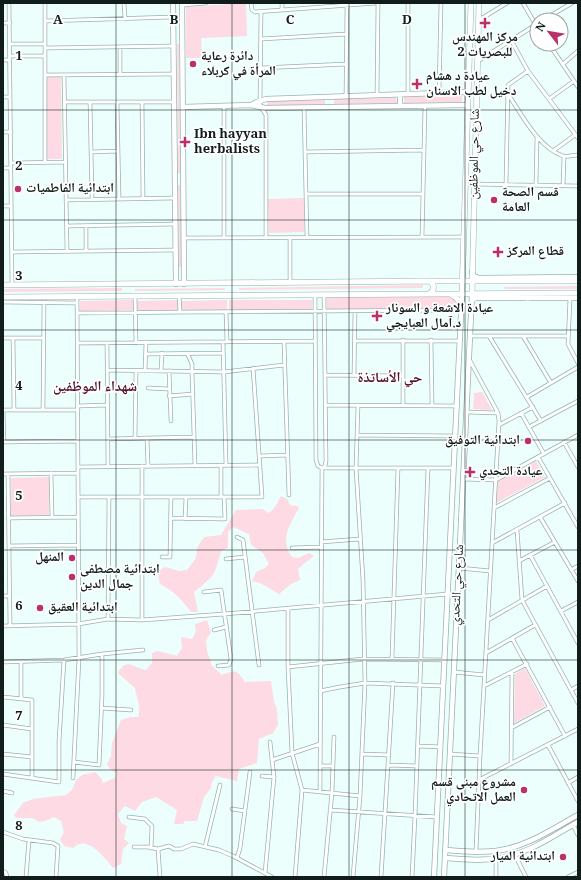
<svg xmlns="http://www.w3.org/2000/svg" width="581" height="880" viewBox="0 0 581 880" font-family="Georgia,'Noto Naskh Arabic',serif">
	<rect width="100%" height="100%" fill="#ecfffc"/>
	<path fill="#fddae4" d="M246,3L247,36L201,38L202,58H186V7Z
		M177,44H179L180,173H178Z
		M46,76H61L62,159H47Z
		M462,96V102L404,103V97Z
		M396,98L397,103L334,104V99Z
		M325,100V104L267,106V101Z
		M178,185H180L182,267H179Z
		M304,198V232L269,233L268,199Z
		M423,285V288L239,290V288Z
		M578,286V289H505L504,288L505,287Z
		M121,288L123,289L121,291L3,292V289Z
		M225,288V290L135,291V289Z
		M446,295L454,300L458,308L327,309V297Z
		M133,300V310L80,311V301Z
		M179,300V310L137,311V301Z
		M227,300V310H181L180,301Z
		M229,300H312V309L229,310Z
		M482,392L492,410L473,409L474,393Z
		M536,461L545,477L496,503L498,482Z
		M49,477V515L11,516V478Z
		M281,496L287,499L290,505L297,506L299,508C290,525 279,539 292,557L298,558L309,553L314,556L306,562L298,569L300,580L291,584L279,594L262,584L252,581L256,572L265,568L269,564L263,553L251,545L249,534L233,527L228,532V548L221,551C218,561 216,575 207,581C203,585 199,588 194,592L198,612H191C182,600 174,591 160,584L158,574L161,569L165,567L179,571L187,570L196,558L197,548L204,537L221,535L236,510L262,509L269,513L275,507Z
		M207,620L211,632L206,640L207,651L212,666L222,675C236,670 236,669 245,682L271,681L274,702L277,709L278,725L273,733L259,739L257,763L239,769L237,781L216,776L212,782L211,788L204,797L197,821H185L183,824H174L177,810L156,797L142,802L135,811L125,806L118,814L121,823L127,826L124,839L129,843L123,849L121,864L113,868C104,857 87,834 73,848L64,846L60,840L64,832L61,821L54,817L45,821L39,822L33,818H16L14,815L23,803L33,799L66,795L72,790L76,780L82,775L95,772L101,778L103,783L115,778L116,773L109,768L107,764L111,756L112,743L121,720L130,717H138C141,707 137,699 135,688L118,673C128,656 133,669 146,670L152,663V653L158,651L177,656L182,648L181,637L192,639L196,632L195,624Z
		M525,668L545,706L514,723L515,674Z"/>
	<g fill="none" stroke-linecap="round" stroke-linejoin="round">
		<g stroke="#96b4af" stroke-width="4.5">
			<path id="street" d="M9,3L12,285
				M45,3V162
				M124,3L125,19
				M251,3L252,10L255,12L376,3
				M523,3L537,27
				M182,5L206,3
				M282,10V3
				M261,12L260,102V105L266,115V238
				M479,20L507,3
				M543,20L572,3
				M45,21L173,17
				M3,23H10
				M261,39L347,34
				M511,40L528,71L578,138
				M10,44H45
				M549,44L578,87
				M45,48L174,46
				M10,56H45
				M3,60H10
				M478,61L537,24
				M563,64L578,51
				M261,68L346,64
				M120,74V47
				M45,75L174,74
				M64,75L67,251
				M439,93L441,3
				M408,94V3
				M508,94C522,115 538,147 563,156C567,157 573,155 578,155
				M377,95L378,3
				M346,96L347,5
				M3,97H10
				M549,99L574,81
				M65,102H174
				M90,102L92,199
				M117,102L119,199
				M142,102L143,198
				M304,108L307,237
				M3,132H11
				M553,151L575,135
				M91,152L118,151
				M305,152L424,150
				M11,163L66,162
				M3,168H11
				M475,184L578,186
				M506,184L508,85L528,71
				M536,185L537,137
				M563,186L564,156
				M306,194H423
				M66,200L175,198
				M3,206H11
				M67,226L176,224
				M86,226V251
				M422,237L425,106
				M184,238L464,237
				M224,238V106
				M290,238V282
				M12,252L176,250
				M315,294L316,460L318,466L322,468H454
				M179,295L180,312
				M135,296L136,343
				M570,298L568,344L578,363
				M3,302L77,303
				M226,312L227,342
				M77,313L461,310
				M470,336H567
				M489,336L541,421
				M523,336L551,383
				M3,338H44
				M13,338L14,410
				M403,340V405
				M431,340L432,405
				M354,341H460
				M223,342L226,465
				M284,342L289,495
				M78,343L315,341
				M107,343L108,467
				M187,353L192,364V372L195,466
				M146,354L223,353
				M469,359L498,413L499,421L480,756L476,851
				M107,370L224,372L284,365
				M145,371L146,342
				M161,371L162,353
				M169,371L171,421
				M325,375L403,376
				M354,375L355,311
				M148,388L169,389
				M169,396L193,394
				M527,397L578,367
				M325,405L457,406
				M358,405L356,468L363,580L365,683L360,796
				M78,406L107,405
				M3,410H78
				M3,410L4,442
				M43,410L44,302
				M466,412L498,413
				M521,413L544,454
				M499,425L533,407
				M529,427L578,401
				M357,435L455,436
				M135,438L136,371
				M147,438L148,466
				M108,439L194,437
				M3,442L78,441
				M564,442L578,467
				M260,456L287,455
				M538,457L578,527
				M221,465V497
				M78,467L260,465
				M51,473L52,517
				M3,474L78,473
				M8,474L10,625
				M463,479L496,480L578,435
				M78,497H262L253,368
				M494,508L550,478
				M540,517L578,581
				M8,518L78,517
				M171,518L225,519L224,497
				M185,519L186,497
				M517,530L522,600L578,703
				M237,537L243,540L259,665
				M321,542L360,539
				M492,543L565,503
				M9,546L78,545
				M292,548L321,547
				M530,555L578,643
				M162,557H170L171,497
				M226,559L245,557
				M519,561L555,542
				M459,568L490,571
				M571,570L578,566
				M204,592L221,590L231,659L229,665L218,666
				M3,596H9
				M288,608V667L292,753L302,790L295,877
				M561,611L578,602
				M108,619L109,497
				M142,620V466
				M488,620L547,586
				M3,626L78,624L108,619L142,620L224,614L448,594
				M214,630L226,627
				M512,638L565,736
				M486,653L535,625
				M392,658L398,468
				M3,662L64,660L102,654L143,650
				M21,662V699
				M288,667L363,659L445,660
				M454,672L484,675
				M484,686L527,664
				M571,690L578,686
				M320,691L340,687L365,683L443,686
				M3,697L32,700V777
				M101,708L131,710
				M3,725L32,729
				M511,728L550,707
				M548,745L578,801
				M418,746L441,747
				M3,754L32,757
				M362,754L389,755
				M450,754L480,756
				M272,760L320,744
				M74,762L99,765L102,695V654
				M511,764L512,672
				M388,765L417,766
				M320,766H333
				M3,774L59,782V741L64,660
				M262,776L274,777
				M73,778L79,658L77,296
				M479,780L578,729
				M568,783L578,777
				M302,790L360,796L353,877
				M3,791L12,793
				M320,791L322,468L325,466L326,461L324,294
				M232,809L245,811
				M330,810L437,817
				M129,817L145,819L152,826L151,848
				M573,825L578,835
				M3,832L23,839L53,843L58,846L56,877
				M134,847H148L158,849L169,846L174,849H181L193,844L219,850L233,856L272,877
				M205,847L220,785
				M158,849L160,877
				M515,855L526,877
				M237,858L240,848L250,772
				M496,858V877
				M3,871L6,873L7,877
				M265,873L274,777L270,742
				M26,877L29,840
				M324,877L332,792L334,737
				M381,877L393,683
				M412,877L415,816L428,468
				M568,877L578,872"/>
		</g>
		<g stroke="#96b4af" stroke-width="6">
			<path id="secondary" d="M173,3L176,284
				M182,3L184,284
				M400,95V106
				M251,105L257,102L266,99L468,92
				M183,107L251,105L265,108L468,105
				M472,272L474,276L479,278L578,277
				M472,302L473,299L476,298H578
				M445,850C462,851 479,853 495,851C525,848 552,829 578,815
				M445,858C466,859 489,862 509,856C534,850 556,834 578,822
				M434,877L462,294
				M444,877L472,294"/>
		</g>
		<g stroke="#96b4af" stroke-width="6">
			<path id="primary" d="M429,281C435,284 435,290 429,294
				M3,285L429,281H578
				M450,294C457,297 461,303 461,310
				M462,294L471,3
				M472,294L479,3
				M518,295L528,298
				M3,297L578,293"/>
		</g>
		<use href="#street" stroke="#fff" stroke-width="3"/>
		<use href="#secondary" stroke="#fff" stroke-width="4.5"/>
		<use href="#primary" stroke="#fff" stroke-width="5"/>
	</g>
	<path fill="none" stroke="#111d1b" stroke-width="1" stroke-opacity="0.55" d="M116,3V877M232,3V877M349,3V877M465,3V877M3,110H578M3,220H578M3,330H578M3,440H578M3,550H578M3,660H578M3,770H578"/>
	<g fill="#ba306b" stroke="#fff" stroke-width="1.5">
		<path d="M483 17h4v4h4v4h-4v4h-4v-4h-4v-4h4z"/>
		<circle cx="193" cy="64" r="4"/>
		<path d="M415 78h4v4h4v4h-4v4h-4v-4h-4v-4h4z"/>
		<path d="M183 136h4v4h4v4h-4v4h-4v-4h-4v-4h4z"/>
		<circle cx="18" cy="189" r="4"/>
		<circle cx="494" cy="200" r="4"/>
		<path d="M496 246h4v4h4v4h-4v4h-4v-4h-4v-4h4z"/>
		<path d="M375 310h4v4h4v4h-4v4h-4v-4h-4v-4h4z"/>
		<circle cx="528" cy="441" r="4"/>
		<path d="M468 466h4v4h4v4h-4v4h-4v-4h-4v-4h4z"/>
		<circle cx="72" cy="558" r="4"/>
		<circle cx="72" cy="577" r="4"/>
		<circle cx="40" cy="608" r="4"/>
		<circle cx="524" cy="790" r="4"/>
		<circle cx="563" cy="857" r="4"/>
	</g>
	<g text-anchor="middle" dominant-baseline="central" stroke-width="3.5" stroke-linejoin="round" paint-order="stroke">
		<g font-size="13" font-weight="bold" fill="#111d1b" stroke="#fff" text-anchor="start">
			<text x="485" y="38" text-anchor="middle">مركز المهندس<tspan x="485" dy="15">للبصريات 2</tspan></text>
			<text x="201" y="57">دائرة رعاية<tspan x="201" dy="15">المرأة في كربلاء</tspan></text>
			<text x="426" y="77">عيادة د هشام<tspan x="426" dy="15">دخيل لطب الاسنان</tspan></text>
			<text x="194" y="135">Ibn hayyan<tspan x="194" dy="15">herbalists</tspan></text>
			<text x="26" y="189">ابتدائية الفاطميات</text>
			<text x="502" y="193">قسم الصحة<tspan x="502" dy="15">العامة</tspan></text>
			<text x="507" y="252">قطاع المركز</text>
			<text x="386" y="309">عيادة الاشعة و السونار<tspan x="386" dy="15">د.آمال العبايجي</tspan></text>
			<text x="520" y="441" text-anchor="end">ابتدائية التوفيق</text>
			<text x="479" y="472">عيادة التحدي</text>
			<text x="64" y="558" text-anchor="end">المنهل</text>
			<text x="80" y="570">ابتدائية مصطفى<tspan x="80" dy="15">جمال الدين</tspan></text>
			<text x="48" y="608">ابتدائية العقيق</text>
			<text x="516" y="783" text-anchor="end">مشروع مبنى قسم<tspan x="516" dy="15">العمل الاتحادي</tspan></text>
			<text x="555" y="857" text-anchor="end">ابتدائية الميار</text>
		</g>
		<g font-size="13" fill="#111d1b" stroke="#fff">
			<text transform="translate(475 154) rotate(-89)">شارع حي الموظفين</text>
			<text transform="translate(458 585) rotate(-87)">شارع حي التحدي</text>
		</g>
		<g font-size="14" font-weight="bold" fill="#55132f" stroke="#fff">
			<text x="390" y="379">حي الأساتذة</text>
			<text x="95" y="388">شهداء الموظفين</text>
		</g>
	</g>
	<g font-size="13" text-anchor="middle" font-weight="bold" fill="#111d1b" stroke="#fff" stroke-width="3.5" stroke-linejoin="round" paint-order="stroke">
		<text x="58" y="24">A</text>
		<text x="174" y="24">B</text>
		<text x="290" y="24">C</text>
		<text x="407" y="24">D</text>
		<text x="19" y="60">1</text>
		<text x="19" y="170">2</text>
		<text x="19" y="280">3</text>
		<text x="19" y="390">4</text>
		<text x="19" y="500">5</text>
		<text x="19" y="610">6</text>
		<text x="19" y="720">7</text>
		<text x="19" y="830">8</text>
	</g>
	<rect width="581" height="880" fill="none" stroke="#111d1b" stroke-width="8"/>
	<g transform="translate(549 32) rotate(301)"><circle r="19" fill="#ffffff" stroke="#a0a5a4"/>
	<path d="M0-3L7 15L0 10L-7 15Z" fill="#ba306b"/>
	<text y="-6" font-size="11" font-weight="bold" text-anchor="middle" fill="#111d1b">N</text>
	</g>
</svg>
